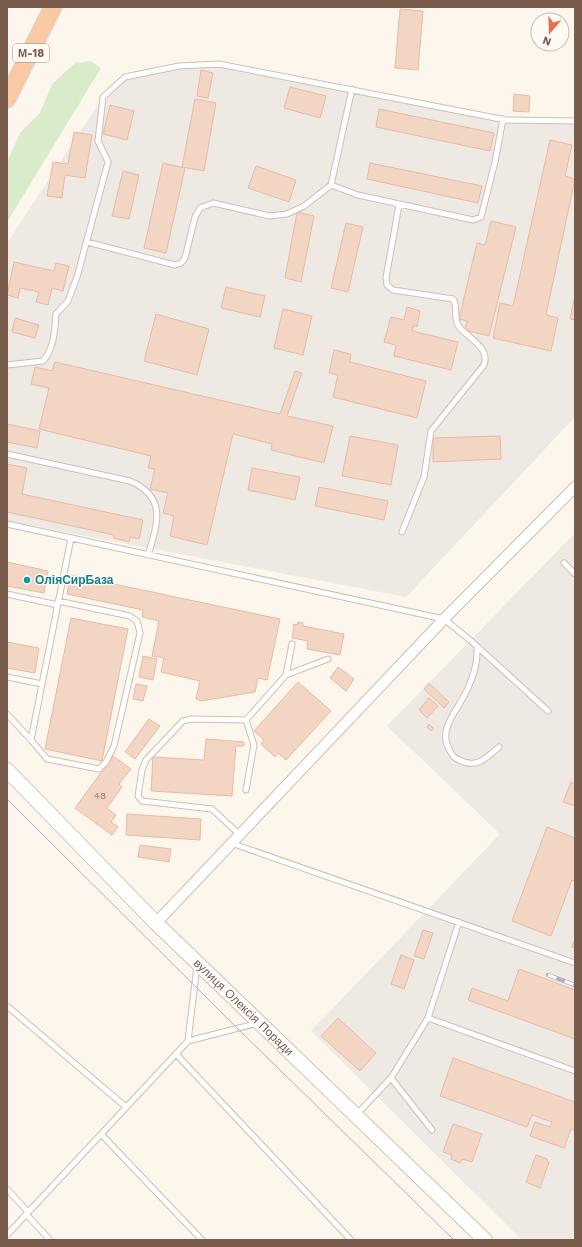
<svg xmlns="http://www.w3.org/2000/svg" width="582" height="1247" viewBox="0 0 582 1247" font-family="'Work Sans',sans-serif">
	<rect width="100%" height="100%" fill="#fdf6ec"/>
	<path fill="#efe9e4" d="M219,64L503,119L575,121V417L406,597L7,521V243L103,97L125,77L179,66Z
		M575,533V1240H522L311,1031L500,834L387,726Z"/>
	<path fill="#d8ecc9" d="M90,61L101,68L7,222V162L20,133L40,113L52,84L75,63Z"/>
	<path fill="#f3d5c3" stroke="#e6bba3" d="M400,9L423,11L418,70L395,68Z
		M201,70L213,73L208,98L197,96Z
		M290,87L326,96L320,118L284,108Z
		M514,94L530,96L529,112L513,111Z
		M195,99L216,103L204,171L182,167Z
		M110,105L134,111L127,140L103,134Z
		M379,109L494,133L490,151L376,127Z
		M74,132L92,135L85,178L65,175L62,198L47,196L53,162L68,164Z
		M550,140L572,145L565,176L575,179L546,315L558,318L551,351L493,338L500,303L513,306Z
		M163,163L185,168L166,253L144,248Z
		M370,163L482,186L478,203L367,179Z
		M256,166L296,180L289,202L248,188Z
		M123,171L139,175L129,219L112,216Z
		M297,212L314,216L301,282L285,278Z
		M491,221L516,227L489,336L465,330L467,321L459,319L477,243L485,245Z
		M346,223L363,227L348,292L331,288Z
		M14,262L54,271L56,263L69,266L63,291L52,288L48,305L36,302L39,292L20,288L18,298L7,295Z
		M226,287L265,296L260,317L221,308Z
		M575,295V320L570,319Z
		M407,307L420,311L417,327L413,326L412,331L458,342L451,370L394,356L396,345L384,342L391,317L404,320Z
		M283,309L312,316L303,355L274,348Z
		M156,314L209,329L197,375L144,361Z
		M15,318L39,325L35,338L12,332Z
		M334,350L351,354L350,362L426,381L417,418L333,397L338,375L329,373Z
		M55,362L280,414L295,371L302,373L287,416L333,426L324,463L271,450L272,444L233,434L207,545L170,536L174,516L163,513L168,493L150,489L155,469L148,468L151,456L39,429L49,388L31,384L35,367L52,371Z
		M7,424L40,431L37,448L7,442Z
		M350,436L398,445L391,485L342,476Z
		M500,436L501,459L433,462V438Z
		M7,464L27,468L22,494L143,520L139,539L130,537L129,542L114,538V535L7,512Z
		M252,468L300,477L295,500L248,490Z
		M319,487L388,501L384,520L315,506Z
		M7,562L48,571L44,593L7,586Z
		M71,575L280,619L267,680L258,678L255,692L201,701L196,699L200,681L161,672L164,658L152,656L159,621L142,617L143,610L67,594Z
		M71,618L128,629L102,761L45,749Z
		M298,622L303,623V626L344,634L340,655L307,649L308,641L292,638L294,624L297,625Z
		M7,642L39,648L35,673L7,668Z
		M143,656L157,659L153,680L139,677Z
		M338,667L354,679L346,691L330,678Z
		M298,682L331,711L286,760L278,753L275,757L261,744L264,740L254,731Z
		M429,683L449,702L444,708L424,689Z
		M136,684L147,686L143,701L133,699Z
		M429,698L438,706L427,718L419,710Z
		M149,719L160,726L135,759L125,752Z
		M429,724L434,729L431,731L427,727Z
		M206,739L244,742V746H236L232,796L151,791L153,757L204,760Z
		M113,756L131,769L119,784L122,787L107,808L116,815L111,822L118,827L112,835L75,808Z
		M571,782L575,784V806L563,802Z
		M127,814L201,819L200,840L126,835Z
		M547,827L575,838V881L572,880L551,936L512,921Z
		M140,845L171,849L169,862L138,857Z
		M423,930L433,933L424,959L414,956Z
		M575,938V948L572,947Z
		M401,955L414,960L404,989L391,984Z
		M519,969L575,990V1039L468,1000L472,988L508,1001Z
		M338,1018L376,1053L360,1071L321,1036Z
		M453,1058L575,1102V1130L571,1129L564,1148L530,1136L535,1122L550,1127L552,1122L532,1115L527,1127L440,1096Z
		M453,1124L482,1134L472,1162L462,1159L460,1163L451,1159L452,1155L443,1152Z
		M536,1155L547,1159V1161L549,1162L540,1188L526,1182Z"/>
	<g fill="none" stroke-linecap="round" stroke-linejoin="round">
		<g stroke="#d1beb0" stroke-width="7">
			<path id="service" d="M331,185L358,195L473,220L481,217L495,162L503,119
				M399,205L386,278L387,285L393,290L453,299C459,308 452,319 460,328C470,339 490,348 484,365L431,431L424,477L402,532
				M87,242L175,265L181,263L185,258L195,217L200,208L213,203L270,216L287,214L304,206L331,185L352,89
				M7,365L43,361C54,349 55,329 56,314L68,301L77,277L108,162L98,141L103,97L125,77L179,66L219,64L506,120L575,121
				M7,454L130,481C167,497 158,523 148,555
				M7,524L444,619L470,640L548,711
				M564,563L575,574
				M7,594L58,605
				M477,646C478,661 474,675 468,688C460,708 437,728 449,749C452,755 453,757 459,760C477,769 486,758 499,747
				M286,675L328,659
				M7,677L42,684
				M7,714L31,740L71,538
				M31,740L47,759L99,769L106,762L114,746L140,633L137,621L130,616L58,601
				M246,790L254,745L246,720
				M239,834L212,809L142,801L138,796L142,770L146,760L183,721L192,719L246,720L286,675L292,644
				M231,843L575,963
				M7,1006L126,1107
				M428,1018L575,1071
				M188,1041L258,1023
				M176,1054L351,1240
				M391,1078L432,1130
				M357,1114L391,1078L428,1018L459,922
				M101,1134L202,1240
				M7,1189L28,1212
				M26,1214L50,1240
				M7,1235L188,1041L197,966"/>
		</g>
		<g stroke="#d1beb0" stroke-width="12">
			<path id="minor" d="M156,923L444,619L575,487"/>
		</g>
		<g stroke="#d6c0b0" stroke-width="16">
			<g id="secondary">
				<path id="s1" d="M7,770L156,923L485,1240"/>
			</g>
		</g>
		<g stroke="#dad1cd" stroke-width="19">
			<path id="trunk" d="M7,99L53,7"/>
		</g>
		<use href="#service" stroke="#fff" stroke-width="5"/>
		<use href="#minor" stroke="#fff" stroke-width="10"/>
		<use href="#secondary" stroke="#fff" stroke-width="14"/>
		<use href="#trunk" stroke="#f9c8a4" stroke-width="17"/>
		<path stroke="#b9a8c9" stroke-width="1" d="M7,799L238,1029L454,1240"/>
		<g stroke="#b9a8c9" stroke-width="4.5">
			<path id="rail" d="M548,975L575,985"/>
		</g>
		<use href="#rail" stroke="#fffaf3" stroke-width="3" stroke-dasharray="9" stroke-linecap="butt"/>
	</g>
	<circle fill="#0f9aa8" stroke="#fffaf3" stroke-width="1.5" cx="27" cy="580" r="4"/>
	<g text-anchor="middle" dominant-baseline="central" stroke-width="3" stroke-linejoin="round" paint-order="stroke">
		<g font-size="10" fill="#987a6a">
			<text x="100" y="795">48</text>
		</g>
		<rect fill="#fffaf3" stroke="#a28b7f" stroke-width="1" x="13" y="44" width="36" height="18" rx="3"/>
		<g font-size="11" font-weight="bold" fill="#7a5c4d">
			<text x="31" y="53">М-18</text>
		</g>
		<g font-size="12" font-weight="bold" fill="#0d838f" stroke="#fffaf3" text-anchor="start">
			<text x="35" y="580">ОліяСирБаза</text>
		</g>
		<g font-size="12" fill="#7a5c4d" stroke="#fffaf3">
			<text stroke="none"><textPath href="#s1" startOffset="335">вулиця Олексія Поради</textPath></text>
		</g>
	</g>
	<rect width="582" height="1247" fill="none" stroke="#7a5c4d" stroke-width="16"/>
	<g transform="translate(550 32) rotate(199)"><circle r="19" fill="#fffaf3" stroke="#cabbb1"/>
	<path d="M0-3L7 15L0 10L-7 15Z" fill="#e76f51"/>
	<text y="-6" font-size="11" font-weight="bold" text-anchor="middle" fill="#7a5c4d">N</text>
	</g>
</svg>
